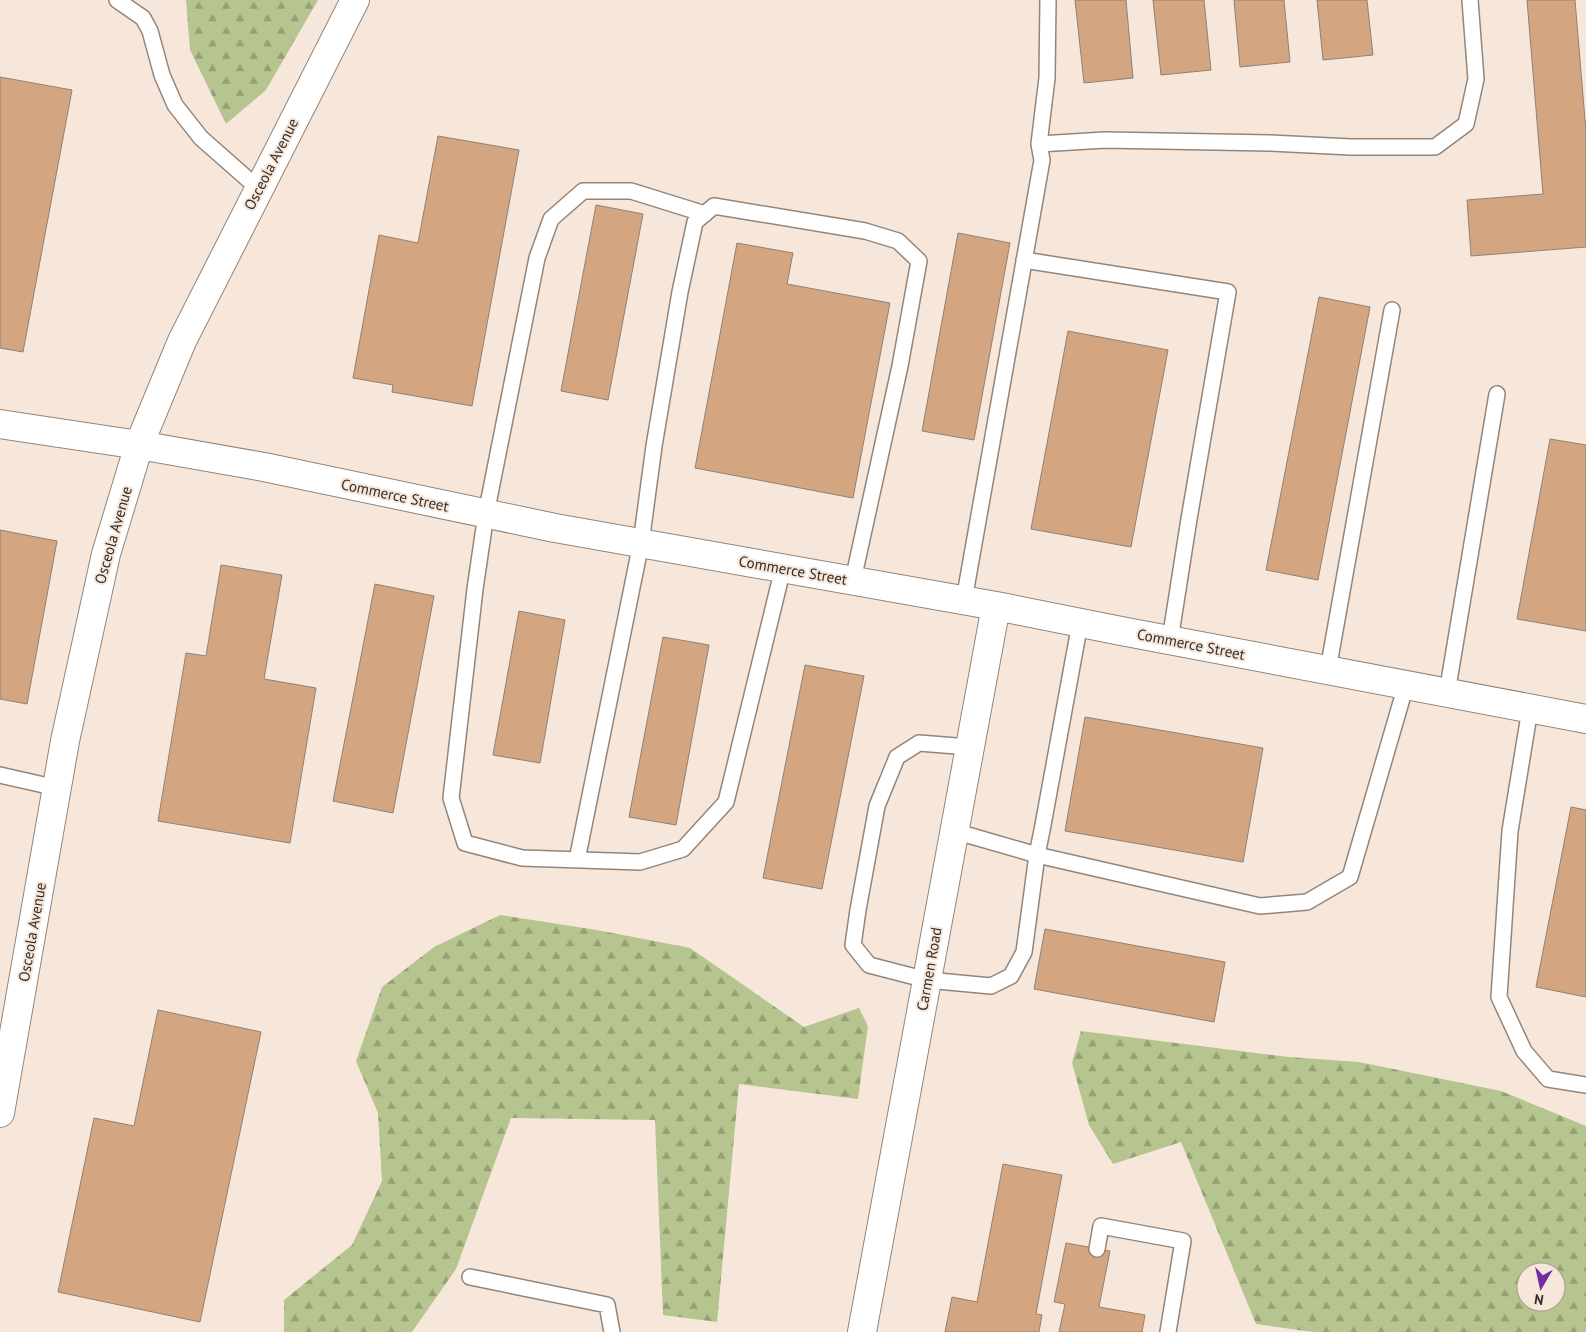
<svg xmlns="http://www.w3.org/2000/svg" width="1586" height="1332" viewBox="0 0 1586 1332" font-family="'PT Sans',sans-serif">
	<defs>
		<pattern id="forest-firs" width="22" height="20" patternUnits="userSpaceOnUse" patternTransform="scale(1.25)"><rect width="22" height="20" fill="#b6c58f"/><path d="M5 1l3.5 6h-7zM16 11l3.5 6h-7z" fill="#95a075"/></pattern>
	</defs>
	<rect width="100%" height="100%" fill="#f7e7db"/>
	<path fill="url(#forest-firs)" fill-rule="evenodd" d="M186,0H318L266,90L226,124L190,50Z
		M500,915L597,930L690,948L804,1027L859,1008L868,1026L858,1099L739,1084L717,1322L663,1315L655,1120L511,1118L456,1269L412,1332H284V1300L352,1245L382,1181L378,1113L356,1061L382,987L434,947Z
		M1081,1031L1289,1057L1359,1062L1501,1091L1586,1126V1332H1313L1256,1324L1181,1142L1113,1164L1089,1125L1072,1063ZM1526,1272H1556V1302H1526Z"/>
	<path fill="#d3a580" stroke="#8f8176" d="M1075,0H1126L1133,78L1084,83Z
		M1153,0H1204L1211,70L1161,75Z
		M1234,0H1284L1290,62L1240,67Z
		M1317,0H1367L1373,55L1323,60Z
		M1527,0H1575L1586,132V247L1471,256L1467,200L1543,194Z
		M0,77L72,90L23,352L0,348Z
		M438,136L519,150L472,406L392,392L393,385L353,378L379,235L418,243Z
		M596,205L643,214L608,400L561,391Z
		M958,233L1010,243L974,440L922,431Z
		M737,243L793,253L787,284L890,303L853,498L695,468Z
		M1319,297L1370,307L1318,580L1266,570Z
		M1068,331L1168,350L1131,547L1031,529Z
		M1550,439L1586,445V631L1517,619Z
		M0,530L57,541L27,704L0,699Z
		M221,565L282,575L264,679L316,688L290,843L158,821L186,653L206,656Z
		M375,584L434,596L393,813L333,801Z
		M519,611L565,620L540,763L493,755Z
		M663,637L709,645L676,825L629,817Z
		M805,665L864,676L822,889L763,878Z
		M1085,717L1263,748L1243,862L1065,831Z
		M1571,807L1586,810V997L1536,987Z
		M1045,929L1225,962L1214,1022L1034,989Z
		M158,1010L261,1032L200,1322L58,1292L94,1118L134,1126Z
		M1003,1164L1062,1175L1036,1314L1042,1315L1039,1332H945L952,1297L977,1302Z
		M1066,1243L1110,1251L1099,1307L1145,1315L1142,1332H1059L1065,1304L1054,1302Z"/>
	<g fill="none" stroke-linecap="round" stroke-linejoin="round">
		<g stroke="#93857a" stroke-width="18">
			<path id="lane" d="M117,0L143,18L150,31L162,75L175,105L201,138L259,189
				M1039,144L1105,140L1270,143L1351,147H1435L1466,124L1476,79L1470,0
				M705,214L631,191H583L551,219L537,258L486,514L475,589L451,798L465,843L522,858L640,862L683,849L726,802L783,568
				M1024,260L1228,292L1189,519L1170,640
				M964,600L1042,160L1039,144L1047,78L1048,0
				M1080,623L1043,825L1037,855L1260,906L1307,902L1350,877L1406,685
				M1328,670L1392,310
				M1447,693L1497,394
				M1530,709L1510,831L1499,997L1524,1051L1548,1079L1586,1085
				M0,775L57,788
				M954,831L1037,855L1024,952L1011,976L991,986L927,980L869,965L853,945L858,910L877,806L897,757L919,743L969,747
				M577,860L641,543L654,446L680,292L695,222L714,206L865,231L898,241L919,261L900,366L853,580
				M1097,1249L1101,1226L1183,1241L1168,1332
				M470,1277L607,1305L612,1332"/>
		</g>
		<g stroke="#93857a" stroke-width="30">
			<path id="street" d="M0,424L139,445L264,467L555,528L996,606L1116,630L1586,719
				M0,1113L65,741L106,554L139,445L182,341L355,0
				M862,1332L996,606"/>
		</g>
		<use href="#lane" stroke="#fff" stroke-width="15"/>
		<use href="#street" stroke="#fff" stroke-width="28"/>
	</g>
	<g text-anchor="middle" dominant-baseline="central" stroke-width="4" stroke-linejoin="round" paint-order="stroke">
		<g font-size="15" fill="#332d28" stroke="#f7e7db">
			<text transform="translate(271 164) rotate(-63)">Osceola Avenue</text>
			<text transform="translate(395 495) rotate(12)">Commerce Street</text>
			<text transform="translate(113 535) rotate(-74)">Osceola Avenue</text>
			<text transform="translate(793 570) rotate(10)">Commerce Street</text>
			<text transform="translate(1191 644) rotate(11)">Commerce Street</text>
			<text transform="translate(32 932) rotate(-80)">Osceola Avenue</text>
			<text transform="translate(929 969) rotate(-80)">Carmen Road</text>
		</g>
	</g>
	<g transform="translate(1541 1287) rotate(189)"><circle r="24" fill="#f7e7db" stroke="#a99d93"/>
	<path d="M0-4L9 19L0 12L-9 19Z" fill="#732da1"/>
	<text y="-8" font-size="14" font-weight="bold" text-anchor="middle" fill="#332d28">N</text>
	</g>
</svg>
